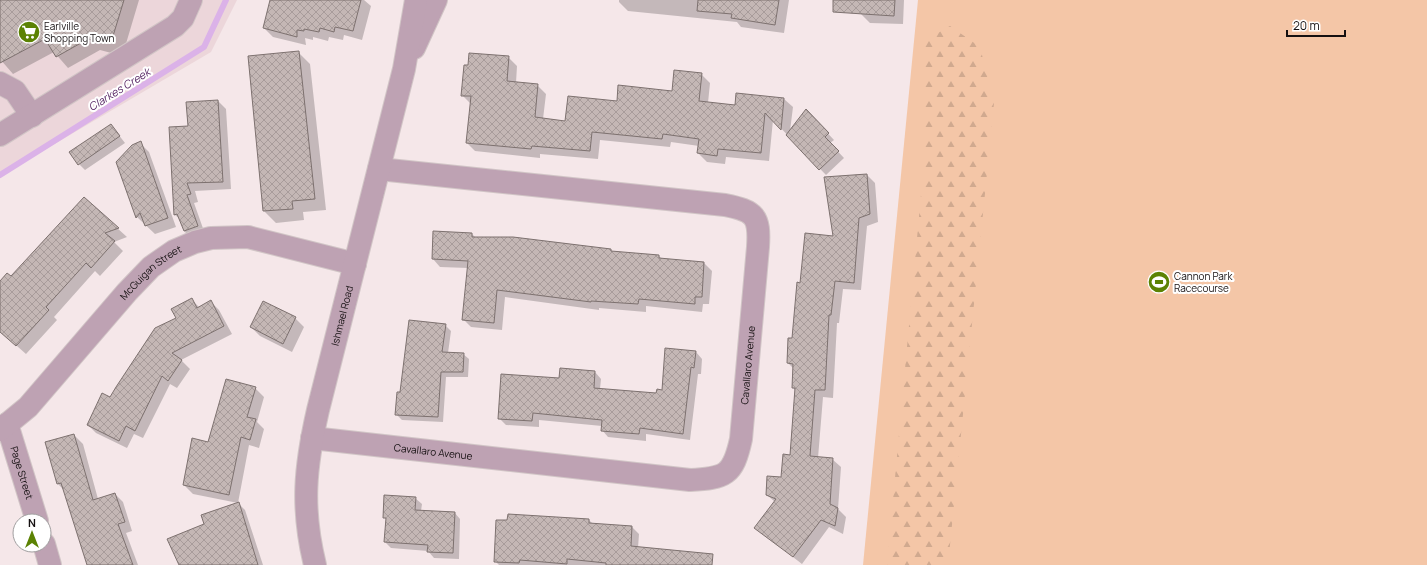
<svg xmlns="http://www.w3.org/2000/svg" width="1427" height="565" viewBox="0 0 1427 565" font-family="Manrope,sans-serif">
	<defs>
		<pattern id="forest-firs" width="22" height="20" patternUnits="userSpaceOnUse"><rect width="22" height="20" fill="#f4c6a7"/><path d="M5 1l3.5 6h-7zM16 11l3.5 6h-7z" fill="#d0a98f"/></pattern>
		<pattern id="building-cross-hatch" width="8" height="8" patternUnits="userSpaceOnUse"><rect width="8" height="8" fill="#c4b7b5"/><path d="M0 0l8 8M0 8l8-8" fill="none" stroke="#a89c9b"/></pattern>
	</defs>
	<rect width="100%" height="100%" fill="#f5e7e9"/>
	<path fill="#ecd6da" d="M0,0H237L211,52L0,176Z"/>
	<path fill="#f4c6a7" d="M918,0H1427V565H863Z"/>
	<path fill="url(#forest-firs)" d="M950,26L980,47L994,103L948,565H887L924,162L922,42Z"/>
	<path fill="#0003" d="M0,0H139L125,47L115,54L100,50L68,68L54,52L13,74L0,59Z
		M271,0H364L371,6L362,40L344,35L343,40L329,37L328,41L313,37V40L305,38L306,45L273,37L264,28Z
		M619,0H789L784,33L741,27L737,22L628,11L619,2Z
		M862,0H904L903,24L870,23L861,14Z
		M298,52L310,64L326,210L303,212L304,220L276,223L264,211L249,57Z
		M508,57L517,66L516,83L537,85L546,94L543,119L566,122L618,102L673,92L701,74L710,83L708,103L736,106L737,94L784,99L793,107L790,131L806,110L834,140L830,143L844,158L826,175L773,120L769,161L726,157L725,164L707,162L698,153L699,146L671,142L670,147L600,140L598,159L540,154V158L475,151L467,143L471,104L462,95Z
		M218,101L226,109L231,189L195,191L198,202L194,203L205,234L192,239L184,231L180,219L175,215L170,128L189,127Z
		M111,125L125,143L85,170L79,164Z
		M140,143L149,152L176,227L155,234L137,217L117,162Z
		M867,175L875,183L878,222L867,226L861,290L843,289L839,323H837L833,398L823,397L818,458L832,459L841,467L838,509L846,517L843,534L829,527L802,564L755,528L775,502L767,495L782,478L790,456L795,390L793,388L794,369L788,363L801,284L834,237Z
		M84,198L127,237L114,242L123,251L100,276L95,271L54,317L57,320L26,354L0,331V283L11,278Z
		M472,234L476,238L611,250L613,253L659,256L662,259L704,263L712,271L709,304H703L702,312L646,306V312L599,308V310L505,297L502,330L471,327L463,319L468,268L440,267L433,259Z
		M191,299L199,307L211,302L219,310L232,334L181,360L190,369L177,388L170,384L143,438L134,434L127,448L96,433L88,425Z
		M295,318L304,327L292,352L260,336L251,327Z
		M445,325L451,331L448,353L463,354L469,359L468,377H446L443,422L402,420L396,414L401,393Z
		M696,352L702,359L701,374H698L690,440L646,434V441L608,437L602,430V426L539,420V427L506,425L499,418L560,379L595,372L601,379L600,389L657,394L662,391Z
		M255,388L264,397L257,422L264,429L259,448L249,445L238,503L245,510L263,565H180L205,524L238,503L193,494L184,485L209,443Z
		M74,435L83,444L98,499L115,494L123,502L132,531L126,533L138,565H89L64,490L57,483Z
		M415,498L422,504L421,511L454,512L460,519L459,559L434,558L428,551L391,548L385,542L387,520L384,517Z
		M589,520L594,525L632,527L639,534L638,548L700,565H499L495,561Z"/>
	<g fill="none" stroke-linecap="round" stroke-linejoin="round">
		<path stroke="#dbb2e8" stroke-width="6" d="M0,175L204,47L226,0"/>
	</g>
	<path fill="url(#building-cross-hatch)" stroke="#7d716f" d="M0,0H124L113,36L103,43L88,39L56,57L45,39L0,63Z
		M270,0H361L353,31L335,27L334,32L320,28L319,32L304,29V31L297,30V37L263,28Z
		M698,0H779L775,25L731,18L732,14L697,11Z
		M833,0H895L894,16L833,12Z
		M299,51L315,199L292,201L293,209L263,211L248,56Z
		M469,53L509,56L507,81L538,84L535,117L565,121L568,96L617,101L618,85L672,91L674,70L702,73L699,101L735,105L736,93L784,98L781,130L765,113L761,153L718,149L717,156L697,153L699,139L663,134L662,139L592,132L590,151L532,146L531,149L466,143L471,96H461L464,65H468Z
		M218,100L223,182L187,183L191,194L187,195L198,226L184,231L177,214L174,215L169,127L188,126L186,102Z
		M806,109L829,133L825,137L839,151L819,170L786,135Z
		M111,124L120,136L78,165L69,152Z
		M141,141L168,218L145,226L140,213L136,218L116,162L132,145Z
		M867,174L870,214L859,218L854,283L835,281L831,315H829L825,390H815L810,456L833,458L830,504L838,508L835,526L821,520L793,557L754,528L776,499L766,495L767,476L781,477L783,454L790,455L795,388H792L793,364L787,363L788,338H792L797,282L800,283L805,233L833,236L824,177Z
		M84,197L119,228L105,233L115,241L91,268L86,263L46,307L49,310L16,346L0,332V281L7,273L11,276Z
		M433,231L472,233V237H513L611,249V251L659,255V258L704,262L702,297H695V304L639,299L638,304L591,301V302L497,290L494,323L462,320L468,261L432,259Z
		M192,298L197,308L211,300L224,326L172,353L182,360L168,381L162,376L135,431L126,426L119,441L87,425L102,393L110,397L116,387L155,328L176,318L171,309Z
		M263,301L296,317L283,344L250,327Z
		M409,320L446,324L442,352L464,353L463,372H441L438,417L395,415L397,392H400Z
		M665,348L696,351L694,368L691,367L683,434L640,428L639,434L601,431L602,420L533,413L532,421L498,419L501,374L559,378L560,368L595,371L594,388L656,393L657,389L662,390Z
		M226,379L256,387L247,417L256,419L250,440L241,437L229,495L183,485L192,438L208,442Z
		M74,434L93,500L115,493L125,522L118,524L133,565H87L61,483L57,484L45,442Z
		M384,495L416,497L415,510L455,512L453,553L427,552L428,545L384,542L386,518H383Z
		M239,502L258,565H179L167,539L204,524L201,515Z
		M508,514L589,519V523L632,526L631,546L713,554L712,565H606V563L567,559V564L520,560L519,563L494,562L496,520H507Z"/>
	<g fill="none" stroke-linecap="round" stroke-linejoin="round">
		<g stroke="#d1c5c6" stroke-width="24">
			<g id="minor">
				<path d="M414,48L436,0"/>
				<path d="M0,83L15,91L32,116"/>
				<path d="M0,135L175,26L183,18L191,0"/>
				<path id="s1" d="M7,424L37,521"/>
				<path id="s2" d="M0,430L28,407L127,292L151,267L174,251L195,242L211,238L248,237L355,264"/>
				<path id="s3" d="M312,438L690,480C725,478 733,476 741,439L758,247C760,216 755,211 725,205L379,169"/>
				<path d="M44,544L50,565"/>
				<path id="s4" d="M315,565C301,508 305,467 318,410L404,69L416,0"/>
			</g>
		</g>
		<use href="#minor" stroke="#bea2b3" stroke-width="22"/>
	</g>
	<defs>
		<g id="supermarket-disc" transform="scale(1.15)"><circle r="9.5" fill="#5b8203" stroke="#fff"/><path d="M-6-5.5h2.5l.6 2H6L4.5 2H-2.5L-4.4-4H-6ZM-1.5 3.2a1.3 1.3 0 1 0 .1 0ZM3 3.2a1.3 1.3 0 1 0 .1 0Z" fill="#fff"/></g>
		<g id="stadium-disc" transform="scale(1.15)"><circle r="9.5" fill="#5b8203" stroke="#fff"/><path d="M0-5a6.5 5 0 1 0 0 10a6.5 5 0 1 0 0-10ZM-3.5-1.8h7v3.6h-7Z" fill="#fff"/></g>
	</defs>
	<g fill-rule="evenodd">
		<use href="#supermarket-disc" x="29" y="32"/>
		<use href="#stadium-disc" x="1159" y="282"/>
	</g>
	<g text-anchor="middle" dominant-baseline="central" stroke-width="4" stroke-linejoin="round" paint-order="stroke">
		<g font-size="10" fill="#151011" stroke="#fff" text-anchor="start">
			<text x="44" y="26">Earlville<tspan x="44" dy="12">Shopping Town</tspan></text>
			<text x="1174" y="276">Cannon Park<tspan x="1174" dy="12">Racecourse</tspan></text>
		</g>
		<g font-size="10" fill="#151011" stroke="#fff">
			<text stroke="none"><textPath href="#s2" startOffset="219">McGuigan Street</textPath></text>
			<text stroke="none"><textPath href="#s4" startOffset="254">Ishmael Road</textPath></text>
			<text stroke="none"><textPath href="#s3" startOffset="529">Cavallaro Avenue</textPath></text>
			<text stroke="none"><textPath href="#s3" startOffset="122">Cavallaro Avenue</textPath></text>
			<text stroke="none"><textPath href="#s1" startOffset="51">Page Street</textPath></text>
		</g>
		<g font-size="11" font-style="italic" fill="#542362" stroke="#fff">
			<text transform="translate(119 89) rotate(-32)">Clarkes Creek</text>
		</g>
	</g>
	<g transform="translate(32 533)"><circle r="19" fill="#ffffff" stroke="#a19fa0"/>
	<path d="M0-3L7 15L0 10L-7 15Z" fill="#5b8203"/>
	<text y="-6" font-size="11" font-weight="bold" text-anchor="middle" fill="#151011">N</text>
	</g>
	<path d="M1287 30v6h58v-6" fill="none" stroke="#151011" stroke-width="2"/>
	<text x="1293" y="30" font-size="12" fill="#151011" stroke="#ffffff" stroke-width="3" paint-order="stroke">20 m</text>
</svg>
